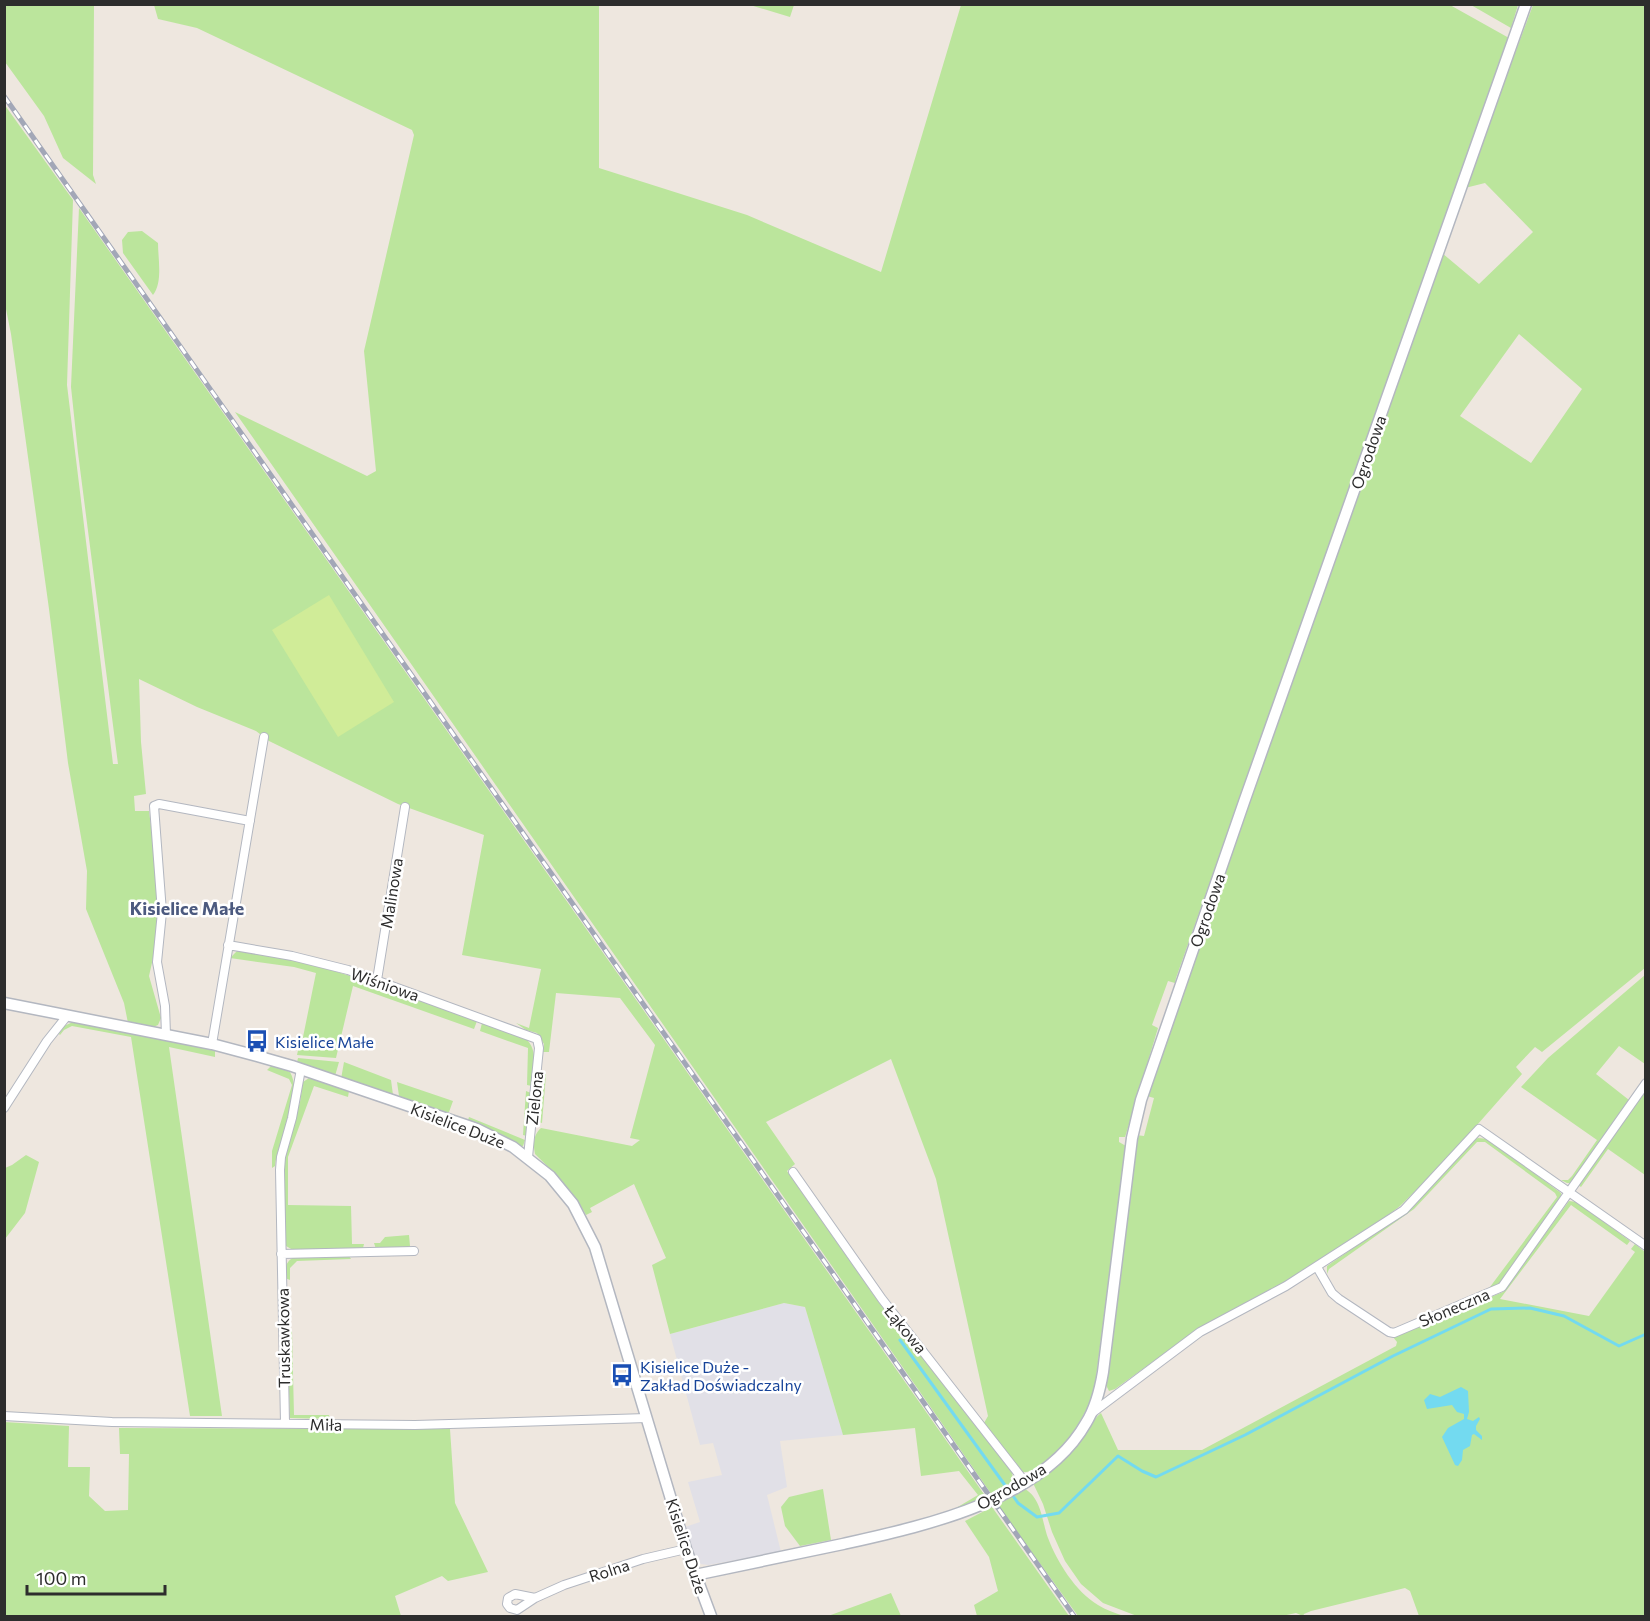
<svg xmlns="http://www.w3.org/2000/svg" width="1650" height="1621" viewBox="0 0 1650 1621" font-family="Commissioner,sans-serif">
	<rect width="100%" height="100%" fill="#eee7df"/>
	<path fill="#e1e0e7" d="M784,1303L805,1307L843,1435L780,1441L787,1487L767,1495L781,1552L708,1565L701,1564L695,1559L685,1527L700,1522L688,1482L722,1475L713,1443L700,1445L670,1334Z"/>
	<path fill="#bbe59c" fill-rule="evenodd" d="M4,5H94L93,175L96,184L63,158L44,116L5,62Z
		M154,5H599V168L747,215L881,272L961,5H1450L1509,38L1176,978L1175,983L1168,981L1152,1025L1158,1028L1126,1134L1125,1137H1119V1142L1126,1146L1094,1393C1084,1418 1053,1474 1022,1472L984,1423L988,1416L936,1179L891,1059L766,1122L795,1164L787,1171L880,1304L1012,1471L1013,1482L992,1495L235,412L367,476L376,471L364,351L414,135L412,130L197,28L158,19Z
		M750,5H794L790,17Z
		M1471,5H1518L1511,28Z
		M1533,5H1645V968L1542,1052L1535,1047L1516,1067L1522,1074L1440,1167L1400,1206L1363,1235L1293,1278L1197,1330L1115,1389L1109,1391L1105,1383L1136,1135L1144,1136L1154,1098L1147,1096L1152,1077L1442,253L1479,284L1533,232L1485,183L1465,188ZM1519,334L1582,389L1531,463L1460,416Z
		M4,104L73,200L67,385L113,764H118L78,453L71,387L79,208L986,1497L951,1511L978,1495L959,1471L921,1476L915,1428L843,1435L805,1307L784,1303L670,1334L652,1265L666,1258L634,1184L590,1208L592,1212L586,1215C572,1189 555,1174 535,1154C533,1145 533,1135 541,1128L632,1146L640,1140L630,1138L655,1045L620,998L556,993L549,1052H543L544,1044L537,1033L526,1030L516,1023L529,1028L541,969L462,955L484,835L398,804L269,741L256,731L197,707L139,679L141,742L146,794L134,796L135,811H149L156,865L158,936L149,976L161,1018L158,1025L151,1028L128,1023L124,1003L86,909L87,871L68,763L49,609L11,334L5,304Z
		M142,231L158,243C158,259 163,282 153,295L123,253L122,240L128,232Z
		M237,951C321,960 398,992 477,1021L474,1029L353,986L336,1058L297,1055L299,1046L295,1045L291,1039L302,1042L316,973L294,967L230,958Z
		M1645,975V1064L1619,1046L1596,1074L1629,1100L1571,1183H1567L1561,1180H1568L1572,1176L1597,1140L1521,1087L1548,1058Z
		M73,1022L215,1050V1057L169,1047L222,1416H190L131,1037L72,1026L64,1030L60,1035L59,1034L64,1026Z
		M482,1023L526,1039C539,1051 533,1069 532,1086L527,1085L528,1048L480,1031Z
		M298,1058L339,1062L335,1076L299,1064L297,1062Z
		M344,1062L391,1080L393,1095L341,1079Z
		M272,1065L290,1072C304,1096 278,1139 275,1166L272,1168V1151L292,1085L289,1079L267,1070Z
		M541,1073L546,1074L542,1123L535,1121Z
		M309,1078L349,1091L348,1097L314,1086L288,1157V1205L351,1206L352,1244H364L363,1248L293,1250L286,1246L285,1241L283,1160L300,1102L303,1082Z
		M397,1082L453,1101L449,1112H443L403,1099L399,1096Z
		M526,1091L531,1093L527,1136L523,1135Z
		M1645,1091V1175L1608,1149L1581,1187L1578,1185Z
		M469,1117L525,1140L523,1146H520L503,1135L468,1120Z
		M1478,1138L1488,1139L1561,1193V1196L1499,1284L1483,1292L1490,1287L1557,1197L1555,1193L1485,1142H1477L1414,1209L1329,1269L1327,1274V1266L1409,1210L1474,1140Z
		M26,1155L39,1162L25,1213L5,1239V1168L12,1165Z
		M1569,1201L1577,1202L1630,1241L1627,1245L1571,1205L1500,1299L1589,1316L1635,1252L1631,1249L1635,1244L1645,1252V1616H1419L1410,1591L1405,1588L1311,1611L1304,1614L1303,1616L1296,1613L1282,1616H1137L1103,1603L1081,1584L1065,1561L1052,1532L1043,1504L1033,1483C1051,1470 1068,1458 1081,1441C1088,1432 1092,1420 1101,1413L1118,1450H1202L1396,1346L1397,1342L1393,1337L1503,1292Z
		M409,1235L410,1246L408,1247L376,1249L374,1243H380L385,1237Z
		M349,1256L351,1259L297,1261L290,1268V1280L285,1278C285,1269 285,1262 294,1257Z
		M292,1331L294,1415H329L330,1419L290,1418L287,1333Z
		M4,1422L69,1426L68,1467H90L89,1496L105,1511L128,1510L129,1454H120L119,1428L450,1429L455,1503L488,1572L448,1581L442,1576L395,1596L401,1616H5Z
		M823,1489L831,1540L800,1546L785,1526L781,1507L789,1497Z
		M1025,1489C1042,1499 1042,1522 1048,1538C1057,1562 1076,1592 1098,1605C1106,1610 1115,1613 1124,1616H1078L997,1504Z
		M992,1507L1069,1616H977L974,1605L998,1591L989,1557L965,1521Z
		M891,1593L901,1616H828Z"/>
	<path fill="#d0ec98" d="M329,595L394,702L338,737L272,630Z"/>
	<path fill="#73daf0" d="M1461,1387L1468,1391L1469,1412L1467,1419L1473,1421L1479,1417L1480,1419L1476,1426V1430L1482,1436V1440L1474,1434L1472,1435L1470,1446L1463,1450L1462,1460L1458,1466L1455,1465L1442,1437L1448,1428L1464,1419V1414L1457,1412L1452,1405L1427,1409L1424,1400L1430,1394L1440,1397Z"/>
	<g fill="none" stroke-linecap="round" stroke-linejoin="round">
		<path stroke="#73daf0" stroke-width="3" d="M900,1340L1007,1488
			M1011,1493L1018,1503L1037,1517L1059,1513L1118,1456L1142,1471L1156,1477L1245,1435L1393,1356L1491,1309L1530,1308L1564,1316L1619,1346L1646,1334"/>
		<g stroke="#b3b7c0" stroke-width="10">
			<path id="minor" d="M228,945L292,956L348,970L537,1039L539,1048L528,1157
				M377,980L405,807
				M166,1035L165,1006L157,962L162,912L154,806L159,804L250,821
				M212,1044L264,737
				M4,1108L47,1041L67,1016
				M793,1172L882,1299L1025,1482
				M281,1254L414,1251
				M1317,1267L1332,1293L1339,1299L1389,1332L1394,1333L1502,1287L1646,1083
				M1092,1413L1200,1332L1286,1286L1404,1210L1479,1129L1646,1246
				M4,1416L112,1422L415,1425L647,1418
				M285,1423L280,1170L281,1157L292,1118L301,1069
				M535,1598L515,1594L508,1598L507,1604L510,1608L517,1610L535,1598L564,1585L643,1559L686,1549"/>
		</g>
		<g stroke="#b3b7c0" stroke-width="13">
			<path id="tertiary" d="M4,1003L212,1044L257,1056L292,1066L477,1129L513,1147L550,1176L573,1204L595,1247L686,1549L711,1616
				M695,1575C745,1565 794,1554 843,1544C923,1526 1042,1501 1086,1423C1096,1407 1100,1390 1103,1372L1132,1138L1141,1100L1244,802L1526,4"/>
		</g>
		<use href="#minor" stroke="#fff" stroke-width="8"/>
		<use href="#tertiary" stroke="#fff" stroke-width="10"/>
		<g stroke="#a2a7b7" stroke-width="5">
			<path id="rail" d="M4,96L1074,1616"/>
		</g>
		<use href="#rail" stroke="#fff" stroke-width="3" stroke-dasharray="9" stroke-linecap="butt"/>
	</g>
	<defs>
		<g id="bus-bare" transform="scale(1.8)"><path d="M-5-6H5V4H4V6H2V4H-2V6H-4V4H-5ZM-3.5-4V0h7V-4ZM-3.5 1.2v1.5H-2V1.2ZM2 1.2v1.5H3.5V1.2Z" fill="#1a4fb4" stroke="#fff" stroke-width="2.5" paint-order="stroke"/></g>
	</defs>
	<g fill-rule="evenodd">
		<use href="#bus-bare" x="257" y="1041"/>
		<use href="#bus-bare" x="622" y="1375"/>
	</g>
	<g text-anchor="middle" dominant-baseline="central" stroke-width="5" stroke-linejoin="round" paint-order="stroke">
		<g font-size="16" fill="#2d2d2d" stroke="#fff">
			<text transform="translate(1368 452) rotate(-71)">Ogrodowa</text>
			<text transform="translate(391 893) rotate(-81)">Malinowa</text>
			<text transform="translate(1207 910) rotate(-71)">Ogrodowa</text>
			<text transform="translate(385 984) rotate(19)">Wiśniowa</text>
			<text transform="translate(534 1098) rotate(-84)">Zielona</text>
			<text transform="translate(458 1125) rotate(21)">Kisielice Duże</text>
			<text transform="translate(1454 1307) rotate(-23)">Słoneczna</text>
			<text transform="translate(906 1329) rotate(51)">Łąkowa</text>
			<text transform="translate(283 1338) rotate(-91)">Truskawkowa</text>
			<text transform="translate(326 1424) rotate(1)">Miła</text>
			<text transform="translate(1011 1486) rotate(-30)">Ogrodowa</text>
			<text transform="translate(687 1546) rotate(72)">Kisielice Duże</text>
			<text transform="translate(609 1570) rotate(-18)">Rolna</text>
		</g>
		<g font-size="16" fill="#164399" stroke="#fff" text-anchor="start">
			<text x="275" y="1041">Kisielice Małe</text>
			<text x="640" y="1366">Kisielice Duże -<tspan x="640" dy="18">Zakład Doświadczalny</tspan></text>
		</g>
		<g font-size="18" font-weight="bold" fill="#4c5a7f" stroke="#fff">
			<text x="187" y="908">Kisielice Małe</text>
		</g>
	</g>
	<rect width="1650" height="1621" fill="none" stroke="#2d2d2d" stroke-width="12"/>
	<path d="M27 1585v9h138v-9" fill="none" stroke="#2d2d2d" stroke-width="3"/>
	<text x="36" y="1585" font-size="18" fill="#2d2d2d" stroke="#ffffff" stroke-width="4.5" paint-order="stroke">100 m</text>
</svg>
